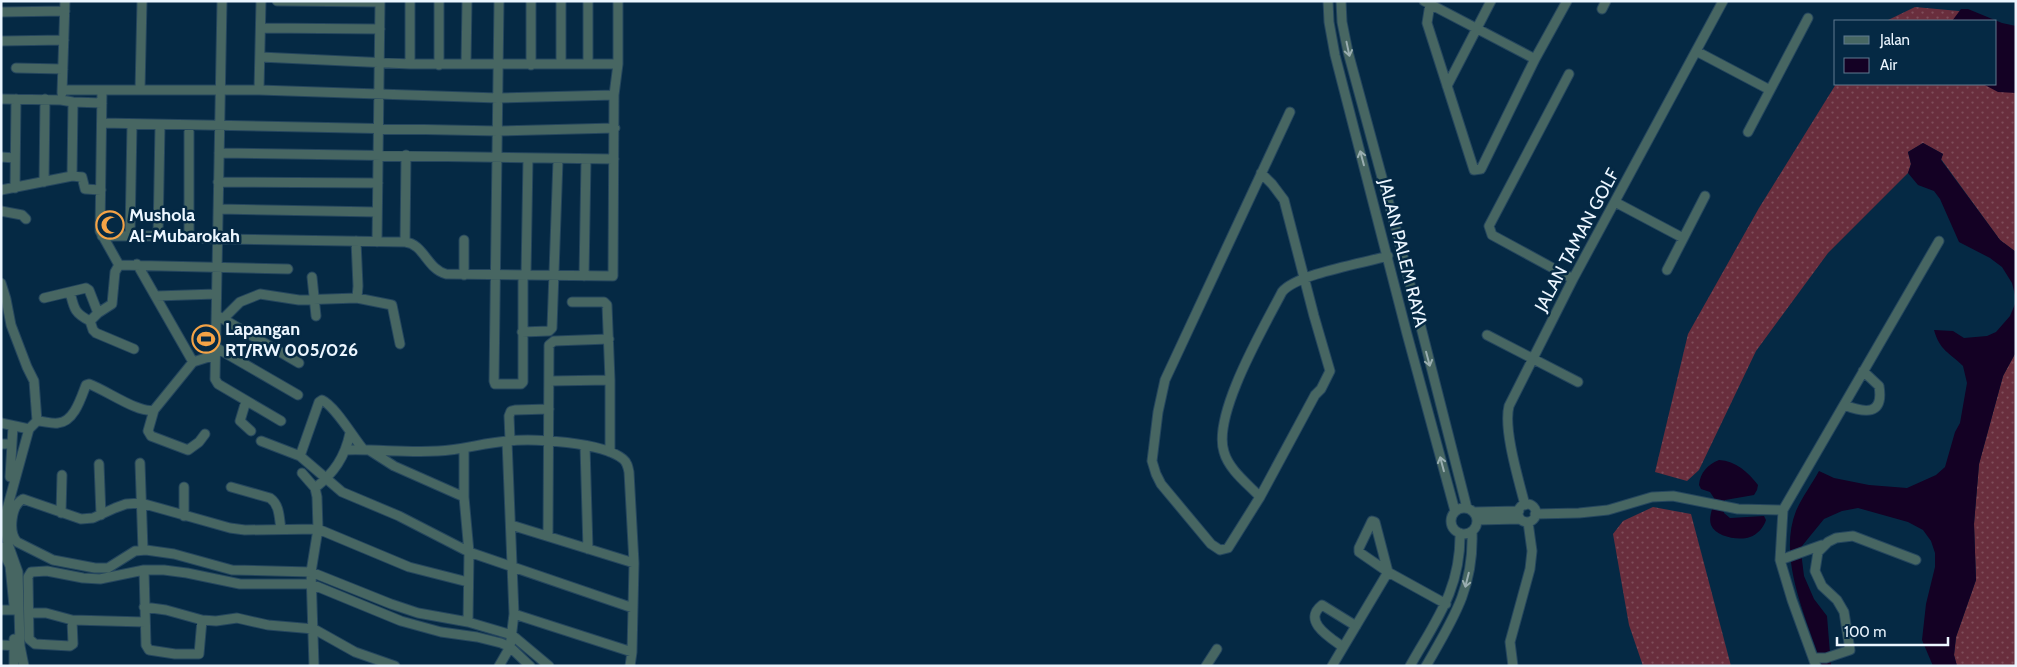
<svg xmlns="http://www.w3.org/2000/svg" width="2017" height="667" viewBox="0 0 2017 667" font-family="Cabin,sans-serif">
	<defs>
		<pattern id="grass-dots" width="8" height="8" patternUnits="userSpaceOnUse" patternTransform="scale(1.25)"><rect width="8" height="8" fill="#692e3d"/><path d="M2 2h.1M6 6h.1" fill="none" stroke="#7f4d5a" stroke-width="1.8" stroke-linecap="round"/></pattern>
	</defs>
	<rect width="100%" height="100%" fill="#052944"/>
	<path fill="url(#grass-dots)" d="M1915,7L1970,12L1991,21H1886Z
		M2016,28V252L2000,240L1941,159L1943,154L1923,143L1908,152L1911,164L1908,173L1828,253L1756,351L1699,470L1687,481L1655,472L1688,334L1759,208L1836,84H1996Z
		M2016,352V666H1957L1954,655L1956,637L1976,580L1974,524L1979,464L2003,376Z
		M1653,507L1691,514L1731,666H1643L1629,625L1613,534L1623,521Z"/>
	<path fill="#692e3d" d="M199,327H213V351H199Z"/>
	<path fill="#140124" d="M1961,9H1968L2002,23L2016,26V93L1998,92L1983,84H1996V21H1952Z
		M1923,143L1943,154L1941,160L2000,240L2016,252V352L2003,376L1979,464L1974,524L1976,580L1956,637L1954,655L1957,666H1933L1922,640L1926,604L1935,567V553L1931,541L1923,530L1908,522L1858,508L1842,511L1824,519L1802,546L1801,552L1804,576L1814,599L1827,616L1831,666H1822C1807,619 1777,559 1796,511C1802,497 1812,484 1819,471L1834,478L1869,485L1907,488L1936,475L1945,467L1955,432L1960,423L1967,383L1963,366C1949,352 1940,351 1934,330L1953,331L1964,338L1987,336L1996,332L2010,316L2015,304V295L2012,283L2002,267L1990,258L1959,242L1940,199L1934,191L1918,185L1908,173L1911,164L1908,152Z
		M1719,460C1736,461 1748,472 1758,485L1757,490L1754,495L1725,500L1723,506L1724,513L1730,518L1764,516L1766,520C1764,527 1757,535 1750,537C1739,541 1716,537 1711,525C1708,516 1714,507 1714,498L1710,492L1701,489L1699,485C1700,473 1708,464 1719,460Z"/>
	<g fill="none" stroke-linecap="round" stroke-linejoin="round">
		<g stroke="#25465e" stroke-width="11">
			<path id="minor" d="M222,1L215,379L218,384L281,421
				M277,1L380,2
				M410,1V64
				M499,1L494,381L495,384H521L523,382V275
				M561,1V63
				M1328,1L1329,22L1335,55L1407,334L1455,511
				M1341,1L1342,22L1348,52L1397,233L1467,508
				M1424,1L1535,59L1567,1
				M1430,4L1427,23L1474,170L1481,169L1535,59
				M1602,9L1606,1
				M1,12L65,11
				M261,28L380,29
				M1,41L64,40
				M1696,51L1770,90
				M260,57L410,64H618
				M466,64L467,1
				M588,64V1
				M439,65V1
				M531,65V1
				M16,68L63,69
				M1569,74L1489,226L1492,235L1573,279
				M1447,86L1491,1
				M62,90H259L498,98L614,95
				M102,90L100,231L119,265
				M140,90L142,1
				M259,90L261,1
				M62,93L65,1
				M1,99L61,100L73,102L102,103
				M73,102L72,176L82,177L85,189L101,190
				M102,123L498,131L615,128
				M1748,132L1808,18
				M219,153L614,159
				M1,157L15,158
				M1261,173L1272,184L1284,200L1314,316L1330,371L1321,389L1315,395L1260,497L1228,548L1220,550L1211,544L1161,484L1156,474L1152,461L1158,412L1165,380L1290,112
				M44,182L45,99
				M218,182L378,183
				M15,188L16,99
				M1,190L72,176
				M1615,202L1683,238
				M218,209L377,212
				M1,211L22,215L26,219
				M130,235L132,124
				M102,236H158L217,239L405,242C424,244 427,269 446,274L613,276L614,95L618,64V1
				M158,236L160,125
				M189,237V125
				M464,240V275
				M356,241L358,286L357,298
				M377,242L380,1
				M405,242L406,155
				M137,264L193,362
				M119,265L288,269
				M1667,270L1705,196
				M526,275L528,158
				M584,276L586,160
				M312,277L316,316
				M1,283L6,299L11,325L27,367L34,381L37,421
				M70,292C74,308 74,313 90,321L98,313L112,304L115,272L119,265
				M156,296L216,294
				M44,298L86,288L89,290L98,313
				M572,302H604L607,305L610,380V452
				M218,316L299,363
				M223,319L240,302L260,294L299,300L357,298L392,305L400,344
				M90,321L93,330L96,333L134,349
				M522,332L549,331L552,328L558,160
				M1487,335L1578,382
				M215,347L298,395
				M549,381L610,380
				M246,401L240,421L251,431
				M1844,405C1865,413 1884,416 1879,386L1863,371
				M154,410L148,431L151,436L188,450L199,442L205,434
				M1,423L29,429
				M510,440L509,416L511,411L515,410L549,409
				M261,441L300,456L342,492L399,516L469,552L633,608
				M1,444H12
				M585,446L588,549
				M464,449V497L469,552L468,622
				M346,450C377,449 408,453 438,451C462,450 483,443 507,441C533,438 602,442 623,459C627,462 628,467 629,472L634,563L632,652L630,666
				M369,450L394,466L464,497
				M300,456L319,402L322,400C335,406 353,437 363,449
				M140,463L143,550
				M99,464L101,515
				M302,473L315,488L317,497L318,529L311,572L314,666
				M10,477L13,426
				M184,487V516
				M231,487L270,498C280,505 279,518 281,529
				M315,488C334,473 345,457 350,433
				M1260,497C1248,484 1229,470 1224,452C1212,415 1264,327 1282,292C1296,274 1364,263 1388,256
				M1518 513a9 9 0 1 1 18 0a9 9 0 1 1-18 0Z
				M1525,505C1519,481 1503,429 1509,406L1573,279L1723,1
				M1451 521a13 13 0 1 1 26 0a13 13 0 1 1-26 0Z
				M1474,512L1519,511
				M61,513L62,475
				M1535,514L1579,513L1608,510L1652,497L1673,496L1738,509L1783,510
				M1477,520L1520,519
				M511,525L634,563
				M548,535L549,345L554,341L609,339
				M1,547L10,566L14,606
				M1780,560L1822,545
				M144,570L146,645L149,650L175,654H199L202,620
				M468,582L409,567L318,529L245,530L230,528L141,503L126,504L115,508L93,518L81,519L23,499C11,505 8,532 17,542L53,560L95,568H108L135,551L146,550L174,554L232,570L311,572L391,604L418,613L468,622L512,635L549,666
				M144,607L166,610L202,620L216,621L237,618L268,625L314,629L355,652L395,666
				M1,610H14
				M29,613H46L72,620L145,622
				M514,614L632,652
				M72,620L73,644L70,646L35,644L29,639L28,577L31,572L47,571L83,578L100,579L144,570H164L187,573L240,584H311L401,621L441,632L477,637L501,643L510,647L530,666
				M1,645L20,646L24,666
				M20,646L18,572L8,544L4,520L29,429L37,421C44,421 51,424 58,423C74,422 81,398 86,385L89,384C106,390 139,414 154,410L193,362L215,355
				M1343,647C1329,637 1302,621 1322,605L1356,626
				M1813,658H1826L1850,650L1844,612L1837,600L1822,586L1815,571L1818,552L1828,542L1836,538L1853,536L1916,560
				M14,666V639
				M499,666L510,647L514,614L507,441
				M1206,666L1217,649
				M1332,666L1388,572L1375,522L1372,521L1359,548V552L1388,572L1446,604
				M1410,666C1436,620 1461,589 1460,533
				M1426,666C1453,619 1474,588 1472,532
				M1513,666L1510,642L1530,569L1532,551L1528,522
				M1816,666L1792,600L1780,560L1783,510L1939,241"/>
		</g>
		<use href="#minor" stroke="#476662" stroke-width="9"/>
	</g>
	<defs><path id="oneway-shaft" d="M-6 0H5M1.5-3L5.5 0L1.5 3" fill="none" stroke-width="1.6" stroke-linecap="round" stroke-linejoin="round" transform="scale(1.25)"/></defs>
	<g stroke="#9aaeb0">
		<use href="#oneway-shaft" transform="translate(1348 49) rotate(78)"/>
		<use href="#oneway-shaft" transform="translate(1362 158) rotate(-105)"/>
		<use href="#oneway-shaft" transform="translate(1428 359) rotate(75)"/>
		<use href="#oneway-shaft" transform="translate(1442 464) rotate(-105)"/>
		<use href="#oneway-shaft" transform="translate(1467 580) rotate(104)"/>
	</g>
	<defs>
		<g id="mosque-ring" transform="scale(1.4375)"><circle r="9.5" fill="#052944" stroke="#f5a346" stroke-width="1.5"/><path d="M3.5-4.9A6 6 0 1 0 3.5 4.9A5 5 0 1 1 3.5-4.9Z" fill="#f5a346"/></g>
		<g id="stadium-ring" transform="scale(1.4375)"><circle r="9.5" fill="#052944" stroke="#f5a346" stroke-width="1.5"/><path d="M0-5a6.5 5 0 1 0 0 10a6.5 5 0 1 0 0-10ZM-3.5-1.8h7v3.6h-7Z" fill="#f5a346"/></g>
	</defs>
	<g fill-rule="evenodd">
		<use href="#mosque-ring" x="110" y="225"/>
		<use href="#stadium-ring" x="206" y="339"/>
	</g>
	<g text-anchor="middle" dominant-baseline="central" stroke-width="5" stroke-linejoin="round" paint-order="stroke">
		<g font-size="18" font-weight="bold" fill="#ecf6ff" stroke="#052944" text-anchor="start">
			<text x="129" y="215">Mushola<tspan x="129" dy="21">Al-Mubarokah</tspan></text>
			<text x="225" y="329">Lapangan<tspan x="225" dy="21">RT/RW 005/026</tspan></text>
		</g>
		<g font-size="18" fill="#ecf6ff" stroke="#052944">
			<text transform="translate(1577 240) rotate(-62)">JALAN TAMAN GOLF</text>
			<text transform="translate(1403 253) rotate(76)">JALAN PALEM RAYA</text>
		</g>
	</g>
	<rect width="2017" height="667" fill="none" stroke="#ecf6ff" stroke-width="5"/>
	<rect x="1834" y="20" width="162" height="65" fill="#052944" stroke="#617b8f"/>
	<rect x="1844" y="36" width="25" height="8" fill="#476662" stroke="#617b8f"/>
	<text x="1880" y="45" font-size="15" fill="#ecf6ff">Jalan</text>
	<rect x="1844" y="58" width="25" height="15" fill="#140124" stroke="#617b8f"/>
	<text x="1880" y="70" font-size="15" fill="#ecf6ff">Air</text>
	<path d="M1837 637v8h111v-8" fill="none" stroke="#ecf6ff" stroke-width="2.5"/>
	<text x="1844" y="637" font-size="15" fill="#ecf6ff" stroke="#052944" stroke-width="4" paint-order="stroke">100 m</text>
</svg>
